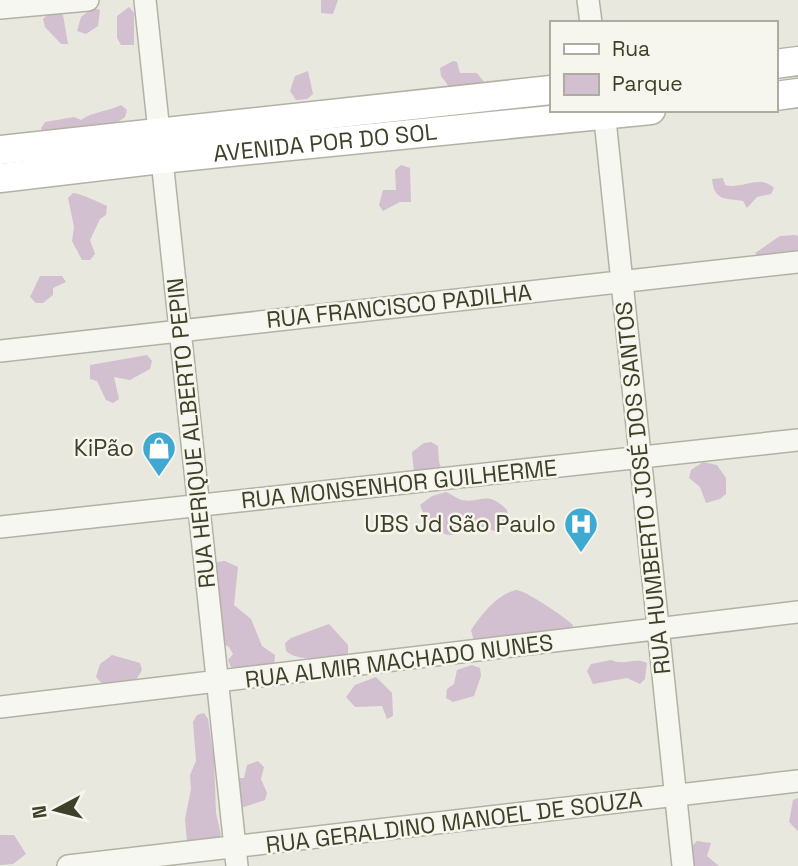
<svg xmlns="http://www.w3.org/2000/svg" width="798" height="866" viewBox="0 0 798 866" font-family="'Space Grotesk',sans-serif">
	<rect width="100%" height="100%" fill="#e8e8df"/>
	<path fill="#d2bfcf" d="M321,0H338L333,14L321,13Z
		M129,7L134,13V45H121L117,38V16Z
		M93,8L100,10L98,26L86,34L77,31L81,17Z
		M56,12L63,15L68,44H61L45,27L43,19L48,14Z
		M453,61L457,62L460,73H477L485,83L480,88H450L441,76L440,68Z
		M308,71L313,94L307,99L296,100L290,91L295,76Z
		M121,105L127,110L125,117L118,122L43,134L41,128L45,122L74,117L81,120C94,111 107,112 121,105Z
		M401,165L410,168L411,202H400L383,211L379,205L383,190H396L395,170Z
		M723,178L725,185C741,190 760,174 774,188L771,194L757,197L747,208L743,201C725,198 714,201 712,179Z
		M73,193C79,193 101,203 107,206L106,215L100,219L90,240L95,254L90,260H82L72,241L74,227L68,198Z
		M795,235L798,236V255L761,258L755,253L780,236Z
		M40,276H62L66,282L53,288V295L43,303H36L30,297Z
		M147,355L152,361L150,369L130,380L114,377L119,399L113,403L106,400L97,381L90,379V365Z
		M431,442L438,446L439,462L444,476L414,473L412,452L424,443Z
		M703,462L717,465L726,478V494L720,499L706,503L700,487L689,478L691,470Z
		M446,492C452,494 457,499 462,500C482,504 486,489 507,510L509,526L495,531L474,524C463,532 453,539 440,532L437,525L425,518L420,505L432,496Z
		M225,561L238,567L234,605L251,619L262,646L275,655L274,669L253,672L231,667L228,660L233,654L229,647L222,643L213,569L217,562Z
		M516,590C525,590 565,617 573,625L571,632L475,645L471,630C482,614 496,595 516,590Z
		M329,624L348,645V653L342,657C322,653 304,665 286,651L285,643L291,638Z
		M112,655L140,663L142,670L134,683L105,687L96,677L100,664Z
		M611,660C624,666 635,657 647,663L645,679L640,684L627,678L593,684L587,671L591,664Z
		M472,665L480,668L481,676L474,696L453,702L446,698L447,689L454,684L457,670Z
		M376,677L392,693L393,716L387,719L382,706L355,707L346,697L355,685Z
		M204,713L208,719L214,758L216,813L221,835L215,841L187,842L185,819L191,789L190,775L196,761L193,722L197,715Z
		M258,761L264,767L261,779L267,793L265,800L244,807L235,805L236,778H244L247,765Z
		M798,798V831L789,822L793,800Z
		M0,835H14L26,854L13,864L0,865Z
		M697,841L711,843L707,856L719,866H694L691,847Z"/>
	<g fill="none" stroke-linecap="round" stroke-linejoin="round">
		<g stroke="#b2b2a4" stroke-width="24">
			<path id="street" d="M145,0L237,866
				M588,0L591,23
				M0,8L88,0
				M604,110L683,866
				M0,351L798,262
				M0,527L798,440
				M0,707L798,612
				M68,866L798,781"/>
		</g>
		<g stroke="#b2b2a4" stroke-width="31">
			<g id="secondary">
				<path d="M775,64L798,61"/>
				<path d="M775,96L798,93"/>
				<path d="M0,150L551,90"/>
				<path id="s1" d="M0,178L161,159L651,110"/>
			</g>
		</g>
		<use href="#street" stroke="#f6f7f1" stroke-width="21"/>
		<use href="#secondary" stroke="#fff" stroke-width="28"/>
	</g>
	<defs>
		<g id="shop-pin" transform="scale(1.75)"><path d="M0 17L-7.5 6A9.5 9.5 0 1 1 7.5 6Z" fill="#40a9d1" stroke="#f6f6ee"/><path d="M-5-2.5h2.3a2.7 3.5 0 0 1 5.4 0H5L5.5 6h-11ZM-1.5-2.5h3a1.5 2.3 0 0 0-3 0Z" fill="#fff"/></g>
		<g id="hospital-pin" transform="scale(1.75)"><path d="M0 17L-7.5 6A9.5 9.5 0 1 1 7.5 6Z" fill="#40a9d1" stroke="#f6f6ee"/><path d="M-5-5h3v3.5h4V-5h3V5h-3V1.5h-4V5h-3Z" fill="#fff"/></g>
	</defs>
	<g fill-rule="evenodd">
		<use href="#shop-pin" x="159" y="448"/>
		<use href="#hospital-pin" x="581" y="524"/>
	</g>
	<g text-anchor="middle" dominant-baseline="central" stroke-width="5" stroke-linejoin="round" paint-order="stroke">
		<g font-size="23" fill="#3e4027" stroke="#f6f6ee">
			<text stroke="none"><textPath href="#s1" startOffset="327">AVENIDA POR DO SOL</textPath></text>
			<text transform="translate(399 306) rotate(-6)">RUA FRANCISCO PADILHA</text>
			<text transform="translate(191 433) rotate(-96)">RUA HERIQUE ALBERTO PEPIN</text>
			<text transform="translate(399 484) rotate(-6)">RUA MONSENHOR GUILHERME</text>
			<text transform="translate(643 488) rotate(-96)">RUA HUMBERTO JOSÉ DOS SANTOS</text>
			<text transform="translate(399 661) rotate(-7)">RUA ALMIR MACHADO NUNES</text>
			<text transform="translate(454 822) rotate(-7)">RUA GERALDINO MANOEL DE SOUZA</text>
		</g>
		<g font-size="23" fill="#3e4027" stroke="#f6f6ee" text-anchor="end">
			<text x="134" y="448">KiPão</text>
			<text x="556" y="524">UBS Jd São Paulo</text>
		</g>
	</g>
	<rect x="550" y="21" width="228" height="91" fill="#f6f6ee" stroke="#acad9e" stroke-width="2"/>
	<rect x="564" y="44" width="35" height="10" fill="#ffffff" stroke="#acad9e" stroke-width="2"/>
	<text x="612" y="56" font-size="21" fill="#3e4027">Rua</text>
	<rect x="564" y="74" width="35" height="21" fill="#d2bfcf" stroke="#acad9e" stroke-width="2"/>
	<text x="612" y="91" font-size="21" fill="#3e4027">Parque</text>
	<g transform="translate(56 810) rotate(263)" stroke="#f6f6ee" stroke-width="5" paint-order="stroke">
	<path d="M0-5L12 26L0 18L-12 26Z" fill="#3e4027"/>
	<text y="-10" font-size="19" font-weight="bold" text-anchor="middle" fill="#3e4027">N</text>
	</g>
</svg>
